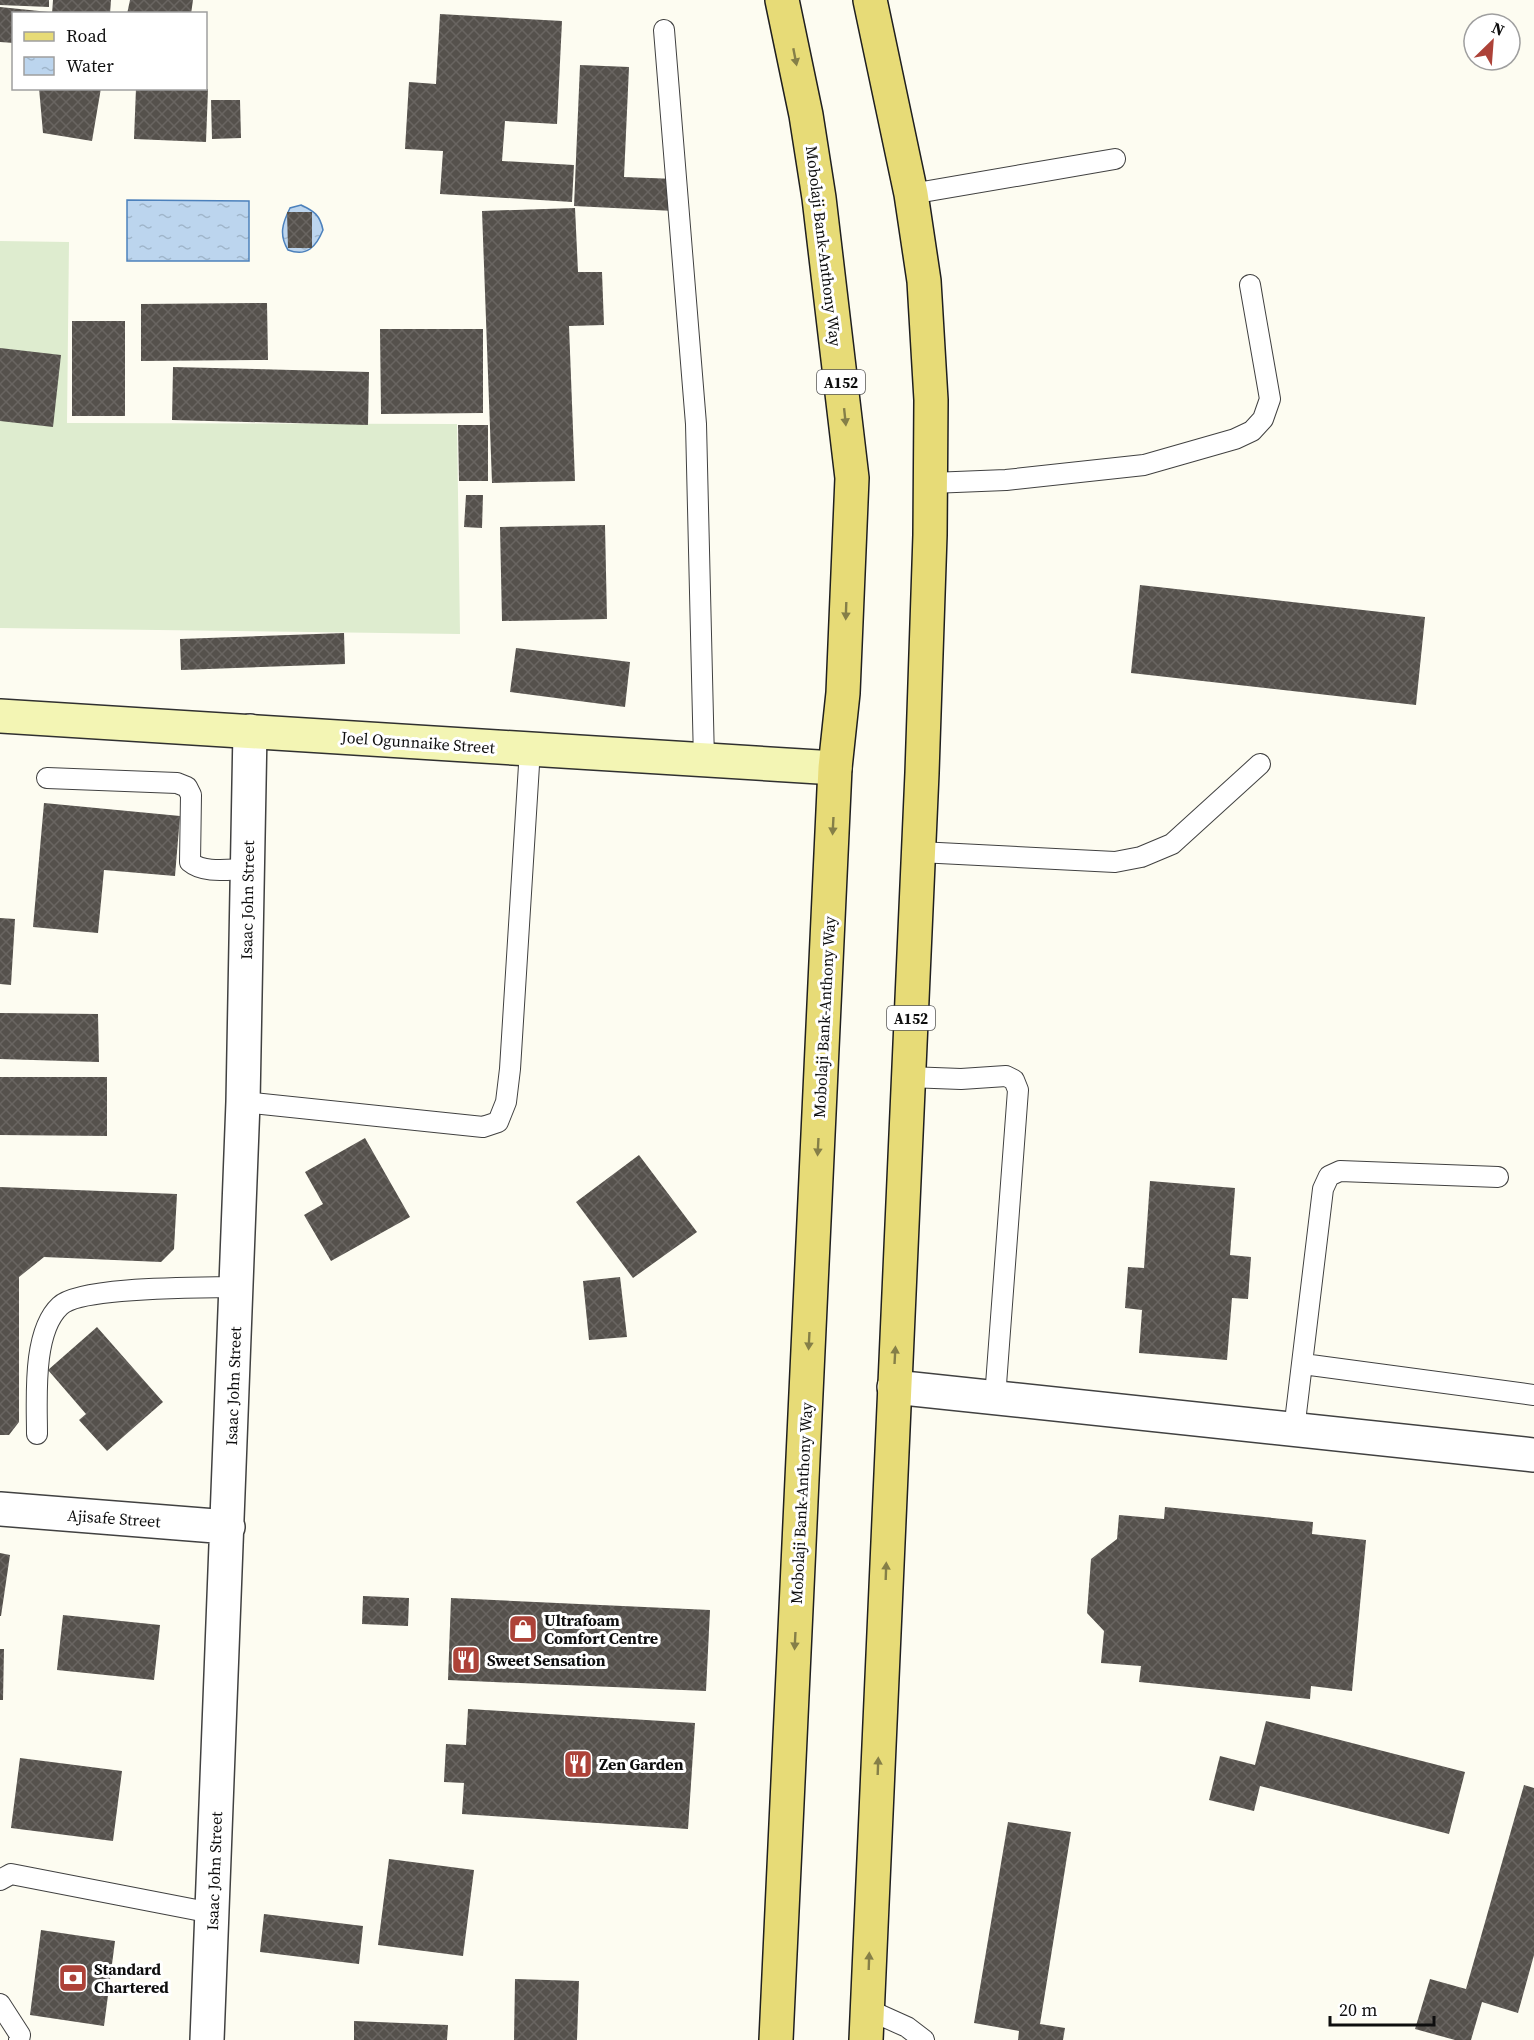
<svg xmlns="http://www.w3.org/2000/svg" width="1534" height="2040" viewBox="0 0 1534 2040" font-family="'Source Serif 4',serif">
	<defs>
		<pattern id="water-ripples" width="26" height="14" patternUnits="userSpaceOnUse" patternTransform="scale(1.5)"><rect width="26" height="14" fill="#bcd5ee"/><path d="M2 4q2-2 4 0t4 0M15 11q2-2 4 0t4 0" fill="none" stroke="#a0b6cb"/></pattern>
		<pattern id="building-cross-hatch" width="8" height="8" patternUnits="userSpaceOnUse" patternTransform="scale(1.5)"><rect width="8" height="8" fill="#55514c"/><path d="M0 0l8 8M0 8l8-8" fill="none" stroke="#696561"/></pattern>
	</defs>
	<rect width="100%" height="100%" fill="#fdfcf1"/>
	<path fill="#deeccf" d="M0,241L69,242L67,423L457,424L460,634L0,628Z"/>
	<path fill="url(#water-ripples)" stroke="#4c81bc" stroke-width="1.5" d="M127,200L249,201V261H127Z
		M301,205C314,211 320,215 323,230C316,247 307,257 288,250C279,235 282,224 290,208Z"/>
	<path fill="url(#building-cross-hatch)" d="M0,0H49V7L0,5Z
		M53,0H111L110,14H52Z
		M130,0H193L191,14H127Z
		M0,7L49,12V14H14V43L0,42Z
		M440,14L562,21L557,124L505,121L502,161L574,165L572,202L440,194L443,151L405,149L409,82L436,84Z
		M580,65L629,67L624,177L676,179L674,211L574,206Z
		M39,88H101L92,141L43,133Z
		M136,88L208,89L206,142L134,139Z
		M211,100H240L241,138L212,139Z
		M575,208L578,272H602L604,325L569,326L575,481L492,483L482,211Z
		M287,212H312V248H288Z
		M267,303L268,360L141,361V304Z
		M72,321H125V416H72Z
		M380,329H483V413L381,414Z
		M0,348L61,355L53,427L0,421Z
		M173,367L369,372L368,425L172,420Z
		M458,425H488V481H459Z
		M466,495H483L482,528L464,527Z
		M605,525L607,619L502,621L500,527Z
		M1140,585L1425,617L1416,705L1131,673Z
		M344,633L345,664L181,670L180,639Z
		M516,648L630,662L625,707L510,692Z
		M44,803L180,816L175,876L104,870L98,933L33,927Z
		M0,918L15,919L11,985L0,984Z
		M0,1013L98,1014L99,1062L0,1059Z
		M0,1077H107V1136L0,1135Z
		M365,1138L410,1217L331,1261L304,1215L323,1204L305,1172Z
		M639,1155L697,1232L633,1278L576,1202Z
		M1150,1181L1235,1188L1230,1255L1251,1257L1248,1299L1232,1298L1227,1360L1139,1353L1142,1310L1125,1308L1128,1267L1144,1268Z
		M0,1187L177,1194L174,1249L161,1262L44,1257L19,1277V1422L9,1435H0Z
		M620,1277L627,1337L589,1340L583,1281Z
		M97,1327L163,1402L107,1451L79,1420L86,1414L48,1370Z
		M1165,1507L1313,1522L1312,1534L1366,1540L1352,1691L1311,1686L1310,1699L1139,1682L1141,1666L1101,1663L1104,1631L1087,1613L1091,1559L1117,1539L1119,1515L1164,1519Z
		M0,1553L10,1555L1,1616H0Z
		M363,1596L409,1598L408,1626L362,1624Z
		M451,1598L710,1610L706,1691L448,1680Z
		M63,1615L160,1625L154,1680L57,1670Z
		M0,1649H4L3,1700H0Z
		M468,1709L695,1723L688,1829L462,1814L464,1783L444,1782L446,1744L466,1745Z
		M1266,1721L1465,1772L1449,1834L1260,1786L1254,1811L1209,1800L1220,1756L1255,1765Z
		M20,1758L122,1771L113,1841L11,1828Z
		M1524,1785L1534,1788V1955L1518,2013L1482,2002L1471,2040H1455L1415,2029L1430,1979L1466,1989Z
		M1008,1822L1071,1832L1040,2024L1065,2028L1063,2040H1018L1019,2031L974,2023Z
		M389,1859L474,1870L463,1956L378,1945Z
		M264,1914L363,1926L359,1964L260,1952Z
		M41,1930L115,1941L104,2026L30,2015Z
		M515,1979L579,1981L577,2040H514Z
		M354,2021L448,2025L447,2040H354Z"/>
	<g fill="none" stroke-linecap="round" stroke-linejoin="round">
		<g stroke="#414141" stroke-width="22">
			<path id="lane" d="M664,30L696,424L704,760
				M911,194L1115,159
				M931,483L1006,480L1144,465L1235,439L1252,431L1263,419L1270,399L1250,285
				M47,778L177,783L187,787L191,795L190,862C204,874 230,869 248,869
				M919,852L1115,862L1141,857L1172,844L1260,764
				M908,1077L961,1079L1006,1076L1014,1080L1018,1090L995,1398
				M243,1102L483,1127L498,1122L506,1102L510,1069L530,749
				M1303,1364L1534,1395
				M1294,1430L1323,1189L1329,1176L1340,1171L1498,1177
				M37,1434C37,1399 32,1332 60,1306C81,1286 203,1288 237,1287
				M0,1880L11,1874L212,1913
				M0,2004L20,2035L19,2040
				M867,2009L907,2027L924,2040"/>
		</g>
		<g stroke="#414141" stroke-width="36">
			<path id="street" d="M894,1387L1534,1455
				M0,1509L228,1527
				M207,2040L243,1102L250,731"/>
		</g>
		<g stroke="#303030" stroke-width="36">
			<path id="secondary" d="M0,716L835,768"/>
		</g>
		<g stroke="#1f1f1f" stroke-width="36">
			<path id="primary" d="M776,2040L835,768L843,693L852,478L819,198L806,115L782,0
				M866,2040L922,773L930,535L931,400L924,281L911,194L870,0"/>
		</g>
		<use href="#lane" stroke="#fff" stroke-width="20"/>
		<use href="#street" stroke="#fff" stroke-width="33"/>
		<use href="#secondary" stroke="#f3f5b4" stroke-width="33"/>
		<use href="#primary" stroke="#e7db77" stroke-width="33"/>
	</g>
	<defs><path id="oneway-solid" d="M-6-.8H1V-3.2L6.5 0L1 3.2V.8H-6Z" transform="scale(1.5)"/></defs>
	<g fill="#857f48">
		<use href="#oneway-solid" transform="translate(795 57) rotate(79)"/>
		<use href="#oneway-solid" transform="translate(845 417) rotate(84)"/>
		<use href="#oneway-solid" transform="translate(846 611) rotate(92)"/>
		<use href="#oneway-solid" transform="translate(833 826) rotate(93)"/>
		<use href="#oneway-solid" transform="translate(818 1147) rotate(93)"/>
		<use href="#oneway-solid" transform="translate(809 1341) rotate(93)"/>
		<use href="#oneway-solid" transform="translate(895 1355) rotate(-87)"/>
		<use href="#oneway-solid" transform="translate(886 1571) rotate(-88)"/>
		<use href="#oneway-solid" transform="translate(795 1641) rotate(93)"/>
		<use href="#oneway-solid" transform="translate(878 1766) rotate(-88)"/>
		<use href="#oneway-solid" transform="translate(869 1961) rotate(-88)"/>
	</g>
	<defs>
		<g id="shop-square" transform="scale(1.5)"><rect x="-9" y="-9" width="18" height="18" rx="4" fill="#ad4238" stroke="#fff"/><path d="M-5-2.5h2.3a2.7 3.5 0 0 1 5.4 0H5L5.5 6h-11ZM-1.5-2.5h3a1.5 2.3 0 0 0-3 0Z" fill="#fff"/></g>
		<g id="restaurant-square" transform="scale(1.5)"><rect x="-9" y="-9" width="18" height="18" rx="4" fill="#ad4238" stroke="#fff"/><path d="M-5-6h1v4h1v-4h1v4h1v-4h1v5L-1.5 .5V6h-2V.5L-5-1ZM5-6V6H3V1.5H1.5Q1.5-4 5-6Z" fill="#fff"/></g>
		<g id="bank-square" transform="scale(1.5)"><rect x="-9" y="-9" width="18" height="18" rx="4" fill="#ad4238" stroke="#fff"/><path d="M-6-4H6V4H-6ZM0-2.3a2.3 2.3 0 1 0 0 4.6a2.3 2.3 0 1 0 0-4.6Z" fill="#fff"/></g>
	</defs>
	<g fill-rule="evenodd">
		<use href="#shop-square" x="523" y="1629"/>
		<use href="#restaurant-square" x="466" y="1660"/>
		<use href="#restaurant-square" x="578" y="1764"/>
		<use href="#bank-square" x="73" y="1978"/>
	</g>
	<g text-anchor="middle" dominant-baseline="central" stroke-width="6" stroke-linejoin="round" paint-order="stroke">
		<g fill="#fff" stroke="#565656" stroke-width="1.5">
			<rect x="817" y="370" width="48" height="24" rx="4.5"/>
			<rect x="887" y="1006" width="48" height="24" rx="4.5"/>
		</g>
		<g font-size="15" font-weight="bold" fill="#0e0e0e">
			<text x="841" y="382">A152</text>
			<text x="911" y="1018">A152</text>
		</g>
		<g font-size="16" fill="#0e0e0e" stroke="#fff">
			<text transform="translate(824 246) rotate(83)">Mobolaji Bank-Anthony Way</text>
			<text transform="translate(418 742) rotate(4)">Joel Ogunnaike Street</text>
			<text transform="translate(247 900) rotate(-89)">Isaac John Street</text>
			<text transform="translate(824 1017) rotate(-87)">Mobolaji Bank-Anthony Way</text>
			<text transform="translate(233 1386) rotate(-88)">Isaac John Street</text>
			<text transform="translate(801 1503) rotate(-87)">Mobolaji Bank-Anthony Way</text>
			<text transform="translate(114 1518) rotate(4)">Ajisafe Street</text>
			<text transform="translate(214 1871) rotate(-88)">Isaac John Street</text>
		</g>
		<g font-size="16" font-weight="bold" fill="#0e0e0e" stroke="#fff" text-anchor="start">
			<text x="544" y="1620">Ultrafoam<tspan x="544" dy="18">Comfort Centre</tspan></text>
			<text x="487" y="1660">Sweet Sensation</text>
			<text x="599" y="1764">Zen Garden</text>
			<text x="94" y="1969">Standard<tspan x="94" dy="18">Chartered</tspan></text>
		</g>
	</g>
	<rect x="12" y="12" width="195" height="78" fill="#ffffff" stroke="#9f9f9f" stroke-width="1.5"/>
	<rect x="24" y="32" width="30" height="9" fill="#e7db77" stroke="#9f9f9f" stroke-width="1.5"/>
	<text x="66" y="42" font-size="18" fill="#0e0e0e">Road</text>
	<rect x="24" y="57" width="30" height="18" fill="url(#water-ripples)" stroke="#9f9f9f" stroke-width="1.5"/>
	<text x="66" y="72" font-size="18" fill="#0e0e0e">Water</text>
	<g transform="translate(1492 42) rotate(25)"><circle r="28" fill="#ffffff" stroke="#9f9f9f" stroke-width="1.5"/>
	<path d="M0-4.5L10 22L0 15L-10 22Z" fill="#ad4238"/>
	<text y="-9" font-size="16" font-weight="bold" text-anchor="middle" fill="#0e0e0e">N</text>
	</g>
	<path d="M1330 2016v9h104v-9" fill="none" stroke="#0e0e0e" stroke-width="3"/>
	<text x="1339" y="2016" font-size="18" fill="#0e0e0e" stroke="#ffffff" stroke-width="4.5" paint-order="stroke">20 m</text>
</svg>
